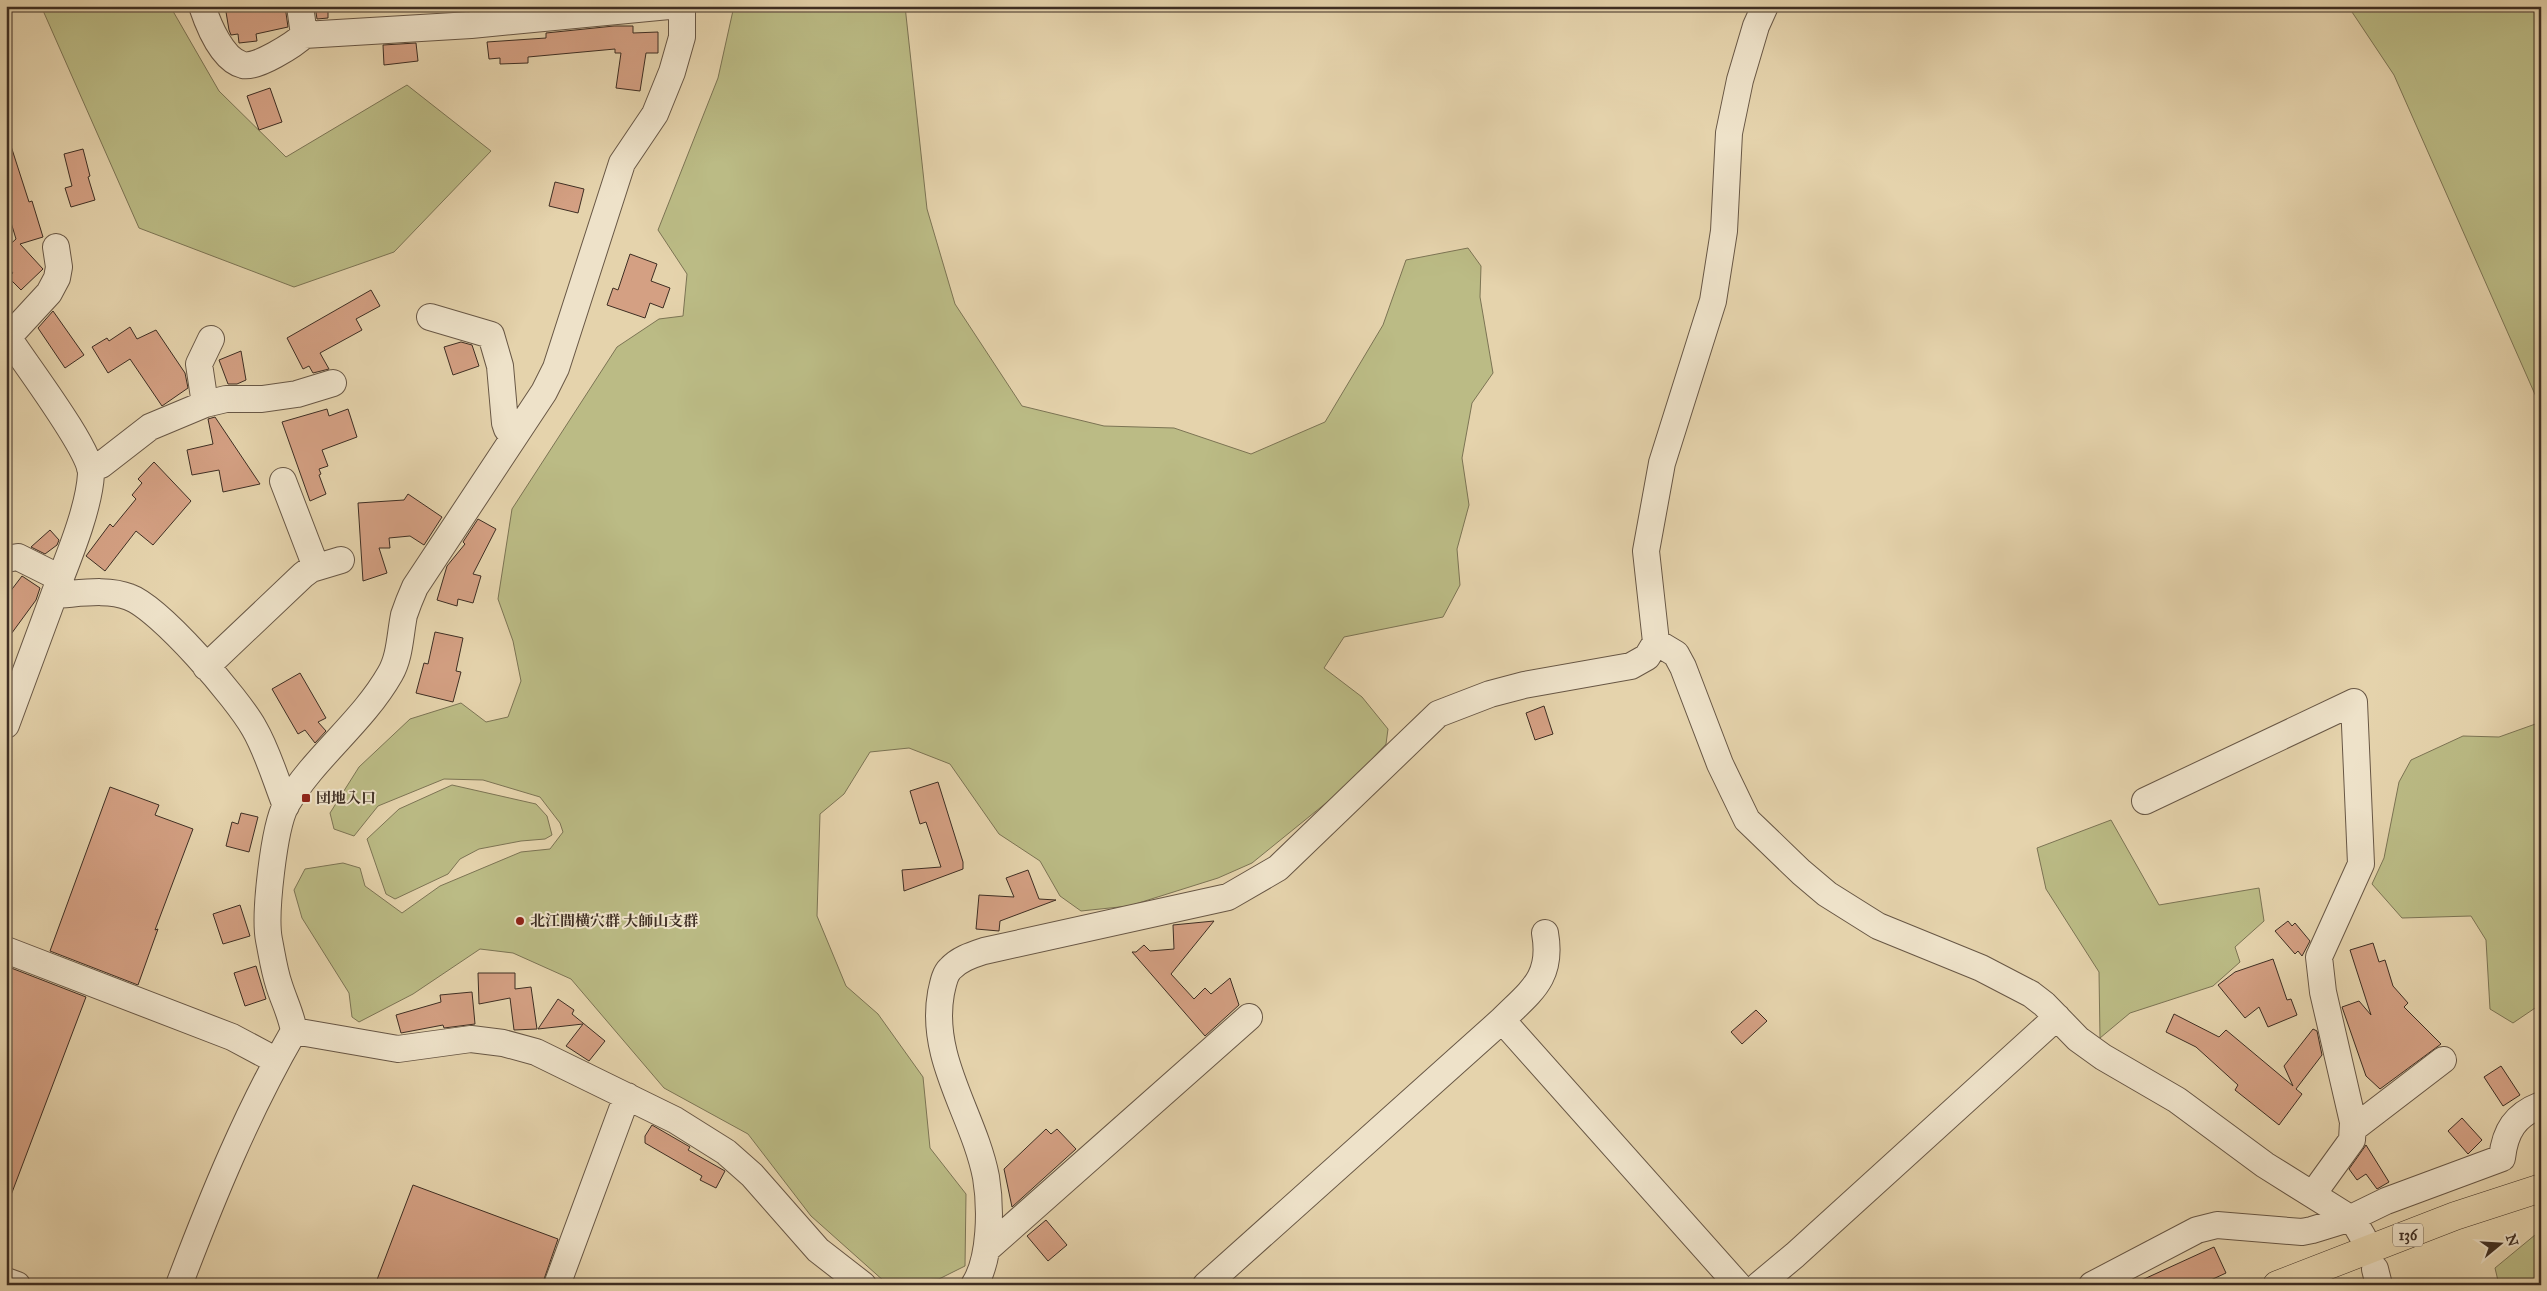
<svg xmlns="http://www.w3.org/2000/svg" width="2547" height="1291" viewBox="0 0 2547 1291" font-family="'IM FELL Great Primer','Noto Serif JP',serif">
	<rect width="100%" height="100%" fill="#e5d3ac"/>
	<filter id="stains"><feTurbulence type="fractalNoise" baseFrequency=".004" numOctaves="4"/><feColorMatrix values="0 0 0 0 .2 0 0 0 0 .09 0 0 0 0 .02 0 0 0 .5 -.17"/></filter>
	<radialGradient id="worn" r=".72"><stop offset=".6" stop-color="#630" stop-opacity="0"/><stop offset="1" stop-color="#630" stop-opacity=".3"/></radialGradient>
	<path fill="#bbbb85" stroke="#7c7454" d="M41,6H170L219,91L286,157L407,85L491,151L394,252L294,287L139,228Z
		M734,6H905L927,209L955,304L1022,406L1104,426L1174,428L1251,454L1325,422L1383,325L1406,260L1468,248L1481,266L1480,297L1493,373L1472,403L1462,458L1469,505L1457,549L1460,585L1443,617L1344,637L1324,668L1362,697L1388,729L1386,744L1347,786L1252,863L1218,878L1129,906L1081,911L1060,896L1040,861L999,834L950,764L909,748L870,752L844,794L820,814L817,916L846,986L878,1014L923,1077L930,1148L966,1194L965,1266L939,1279L885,1282L811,1216L748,1134L664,1088L571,979L513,953L480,949L413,994L359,1022L352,1017L349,993L302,918L294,890L305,869L343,863L360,868L365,886L402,913L440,886L521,852L550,849L563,832L560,823L540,797L483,780L444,779L378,806L354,836L334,829L330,813L359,767L410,719L461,703L486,722L508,717L521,681L513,641L498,599L512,509L617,347L659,319L683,316L687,274L658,230L718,78Z
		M2348,6H2541V408L2394,75Z
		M2541,722V1004L2513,1023L2490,1009L2486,940L2471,916L2402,918L2372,884L2384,858L2399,782L2411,760L2463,736L2499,737Z
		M452,785L536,804L547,816L552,835L545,839L521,841L479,849L460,859L448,874L395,899L386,894L367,839L399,809Z
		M2111,820L2159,905L2259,888L2264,921L2235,947L2240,962L2213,986L2130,1013L2100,1038L2099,972L2046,889L2037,848Z
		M2541,1230V1285H2499L2495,1268Z"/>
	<path fill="#d4a083" stroke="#3e2e23" d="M225,6H285L288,27L256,34L257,41L239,43L238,34L231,35L229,30Z
		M315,6H328V18L317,19Z
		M614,26H633V33L658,32V53H646L640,91L616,88L621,53H615V49L528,57V63L500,64V58L489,59L487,42L546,38V33Z
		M416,43L418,61L384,65L383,45Z
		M270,88L282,122L259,130L247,96Z
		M6,143H10L29,202L32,201L43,237L20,244L43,269L21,290L8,277L13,273L6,265V248L16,239L6,206Z
		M83,149L90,176L88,177L95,200L71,207L65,188L72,186L64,154Z
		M555,182L584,189L578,213L549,206Z
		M630,254L657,264L651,281L670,288L663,308L650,303L645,318L607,305L613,288L618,290Z
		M371,290L380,306L356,319L362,330L320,353L329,369L313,373L309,366L303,369L287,338Z
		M53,311L84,355L65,368L38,328Z
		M130,327L137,339L156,330L185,373L188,388L162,406L130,359L108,373L92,347L107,338L109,341Z
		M461,342L472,345L479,366L453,375L444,347Z
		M241,351L246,380L237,384H228L219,360Z
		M327,409L329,416L348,409L357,437L322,450L328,466L319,469L321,474L319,475L326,494L310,501L282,422Z
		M215,417L260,484L223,492L219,470L192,475L187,450L213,444L208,419Z
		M154,462L191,501L153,545L136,531L105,571L86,556L110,524L113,527L136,499L132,495L142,483L138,479Z
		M408,494L442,517L424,545L410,536L389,538L390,548H379L387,573L363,581L358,503L404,500Z
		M478,519L496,529L473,574L481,576L473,603L458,599L457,606L437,600L447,566L465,544L463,542Z
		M50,530L59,540L57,545L45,554L31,547Z
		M22,576L40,588L36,600L6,641V597Z
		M435,632L463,638L456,671L461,672L453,702L416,693L424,663L428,664Z
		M300,673L326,718L318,722L326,731L315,743L305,730L298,734L272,689Z
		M1544,706L1553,734L1535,740L1526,713Z
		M938,782L963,862V869L904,891L902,870L941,867L926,822L920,824L910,791Z
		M110,787L159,805L155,815L193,829L155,930L158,929L138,985L50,951Z
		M241,813L258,817L249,852L226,846L232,822L238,824Z
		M1028,870L1039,899L1056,900L1000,921L999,931L976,929L979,895L1014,897L1006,878Z
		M240,905L250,936L223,944L213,914Z
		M1214,921L1171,974L1194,999L1205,988L1211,994L1230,978L1239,1005L1205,1036L1132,952H1136L1144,945L1150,951L1174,949L1173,925Z
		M2288,921L2292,926L2295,923L2310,941L2302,956L2298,951L2295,954L2275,931Z
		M2373,943L2379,962L2385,960L2393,986L2408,1003L2404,1007L2441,1044L2380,1089L2366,1076L2342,1007L2359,1001L2371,1015L2350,950Z
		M2273,959L2287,1000L2291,999L2297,1015L2268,1027L2259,1007L2245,1018L2218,985L2235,972Z
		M6,966L86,997L8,1203H6Z
		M256,966L266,999L245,1006L234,973Z
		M478,973H515V989L531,987L537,1029L514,1030L510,998L479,1004Z
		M472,992L475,1024L444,1028L443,1025L401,1033L396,1015L441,1002L440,995Z
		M558,999L574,1010L572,1014L605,1041L589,1061L566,1046L583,1024L538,1029Z
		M1756,1010L1767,1021L1742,1044L1731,1032Z
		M2174,1014L2219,1037L2226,1030L2293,1086L2284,1066L2313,1029L2317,1031L2322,1055L2296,1089L2302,1094L2279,1125L2235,1090L2238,1085L2196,1047L2166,1032Z
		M2501,1066L2520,1095L2503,1106L2484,1077Z
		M2462,1118L2482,1140L2468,1154L2448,1131Z
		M652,1125L690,1147L688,1150L725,1171L716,1188L700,1180L702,1176L645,1143V1136Z
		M1046,1129L1051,1134L1057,1129L1076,1149L1012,1207L1004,1169Z
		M2366,1145L2389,1182L2377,1189L2366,1174L2357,1180L2349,1169Z
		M413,1185L558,1239L542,1285H375Z
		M1046,1220L1067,1245L1048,1261L1027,1236Z
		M2214,1247L2226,1273L2200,1285H2131Z"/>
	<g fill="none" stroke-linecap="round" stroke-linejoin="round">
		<g stroke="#685745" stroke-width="28">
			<path id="minor" d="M202,6C208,24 222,60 243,65C256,69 295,44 304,35L471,25L669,6
				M300,6L304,35
				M430,317L491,335L500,366L505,423L507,429L514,437
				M10,340C26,365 91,450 91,474C89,510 67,561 54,595
				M6,347L13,332L49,293L57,278L59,267L56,247
				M205,404L199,364L211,339
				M90,468L101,465L150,427L205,404L226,399H262L297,394L333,383
				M283,481L316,567
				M6,559L18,557L60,578
				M1656,642L1676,654L1683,667L1720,764L1747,820L1801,872L1827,894L1878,926L1981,968L2031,994L2044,1004L2078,1039L2103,1057L2177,1100L2265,1165L2353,1220L2363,1237
				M206,667L303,575L311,569L341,560
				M6,725L54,595C77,594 107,588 129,597C160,608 238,699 254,728C268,752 276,781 286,806
				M2145,801L2354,702L2361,864L2319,957L2323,992L2353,1122L2352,1140L2313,1194
				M6,950L232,1037L277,1061
				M1502,1020L1738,1285
				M294,1031L398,1049L471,1039L503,1043L536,1052L675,1120L726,1152L752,1175L818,1250L863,1285
				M2353,1129L2443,1060
				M987,1249L1249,1017
				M2375,1269L2379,1285
				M6,1281L17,1285
				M179,1285C212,1198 247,1112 294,1031C291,1014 284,1001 279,985C274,970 272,955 269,940C264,915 274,827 286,805C314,757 362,723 390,674C400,657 400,635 404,615C407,606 411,596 415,587L544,392L556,368L622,163L655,114L672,72L682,37V6
				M557,1285L627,1096
				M974,1285C991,1259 991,1207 986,1177C974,1115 929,1059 941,993C943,985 944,975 950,969C959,959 972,955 984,951L1228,897L1278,868L1438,714L1490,694L1524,685L1631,666L1647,657L1656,642L1646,551L1662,463L1713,301L1724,231L1729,133L1740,80L1756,26L1765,6
				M1206,1285L1502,1020C1531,991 1553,978 1545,933
				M1759,1285L1795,1255L2057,1017
				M2092,1285L2197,1230L2217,1225L2302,1232L2312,1230L2351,1218L2386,1201L2502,1158C2505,1131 2515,1115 2541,1105"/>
		</g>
		<g stroke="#3e2e23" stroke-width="29">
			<path id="highway" d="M2277,1285L2455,1216L2541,1188"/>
		</g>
		<use href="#minor" stroke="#eee2c9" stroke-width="26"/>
		<use href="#highway" stroke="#e5d3ac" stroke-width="28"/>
	</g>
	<g fill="#8f2418" stroke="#eee2c9" stroke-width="2">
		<rect x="301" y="793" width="10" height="10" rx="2.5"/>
		<circle cx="520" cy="921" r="5"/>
	</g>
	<g text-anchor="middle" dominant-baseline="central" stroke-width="4" stroke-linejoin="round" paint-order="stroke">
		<rect fill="#eee2c9" stroke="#736455" stroke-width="1" x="2393" y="1223.5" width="30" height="23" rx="4"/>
		<g font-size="14" font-weight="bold" fill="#3e2e23">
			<text x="2408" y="1235">136</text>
		</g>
		<g font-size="15" font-weight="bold" fill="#3e2e23" stroke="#eee2c9" text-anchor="start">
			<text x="316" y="798">団地入口</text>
			<text x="530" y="921">北江間横穴群 大師山支群</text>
		</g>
	</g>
	<rect width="2547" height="1291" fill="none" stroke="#e5d3ac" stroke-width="25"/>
	<rect x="8" y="8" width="2532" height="1276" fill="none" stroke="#3e2e23" stroke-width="2.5"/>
	<rect x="12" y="12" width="2522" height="1266" fill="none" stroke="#3e2e23"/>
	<g transform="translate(2500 1244) rotate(72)" stroke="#eee2c9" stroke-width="4" paint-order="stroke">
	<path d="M0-4L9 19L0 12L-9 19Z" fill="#3e2e23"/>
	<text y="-8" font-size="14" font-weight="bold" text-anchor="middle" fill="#3e2e23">N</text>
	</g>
	<rect width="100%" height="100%" filter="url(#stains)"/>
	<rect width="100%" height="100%" fill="url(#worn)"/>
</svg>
